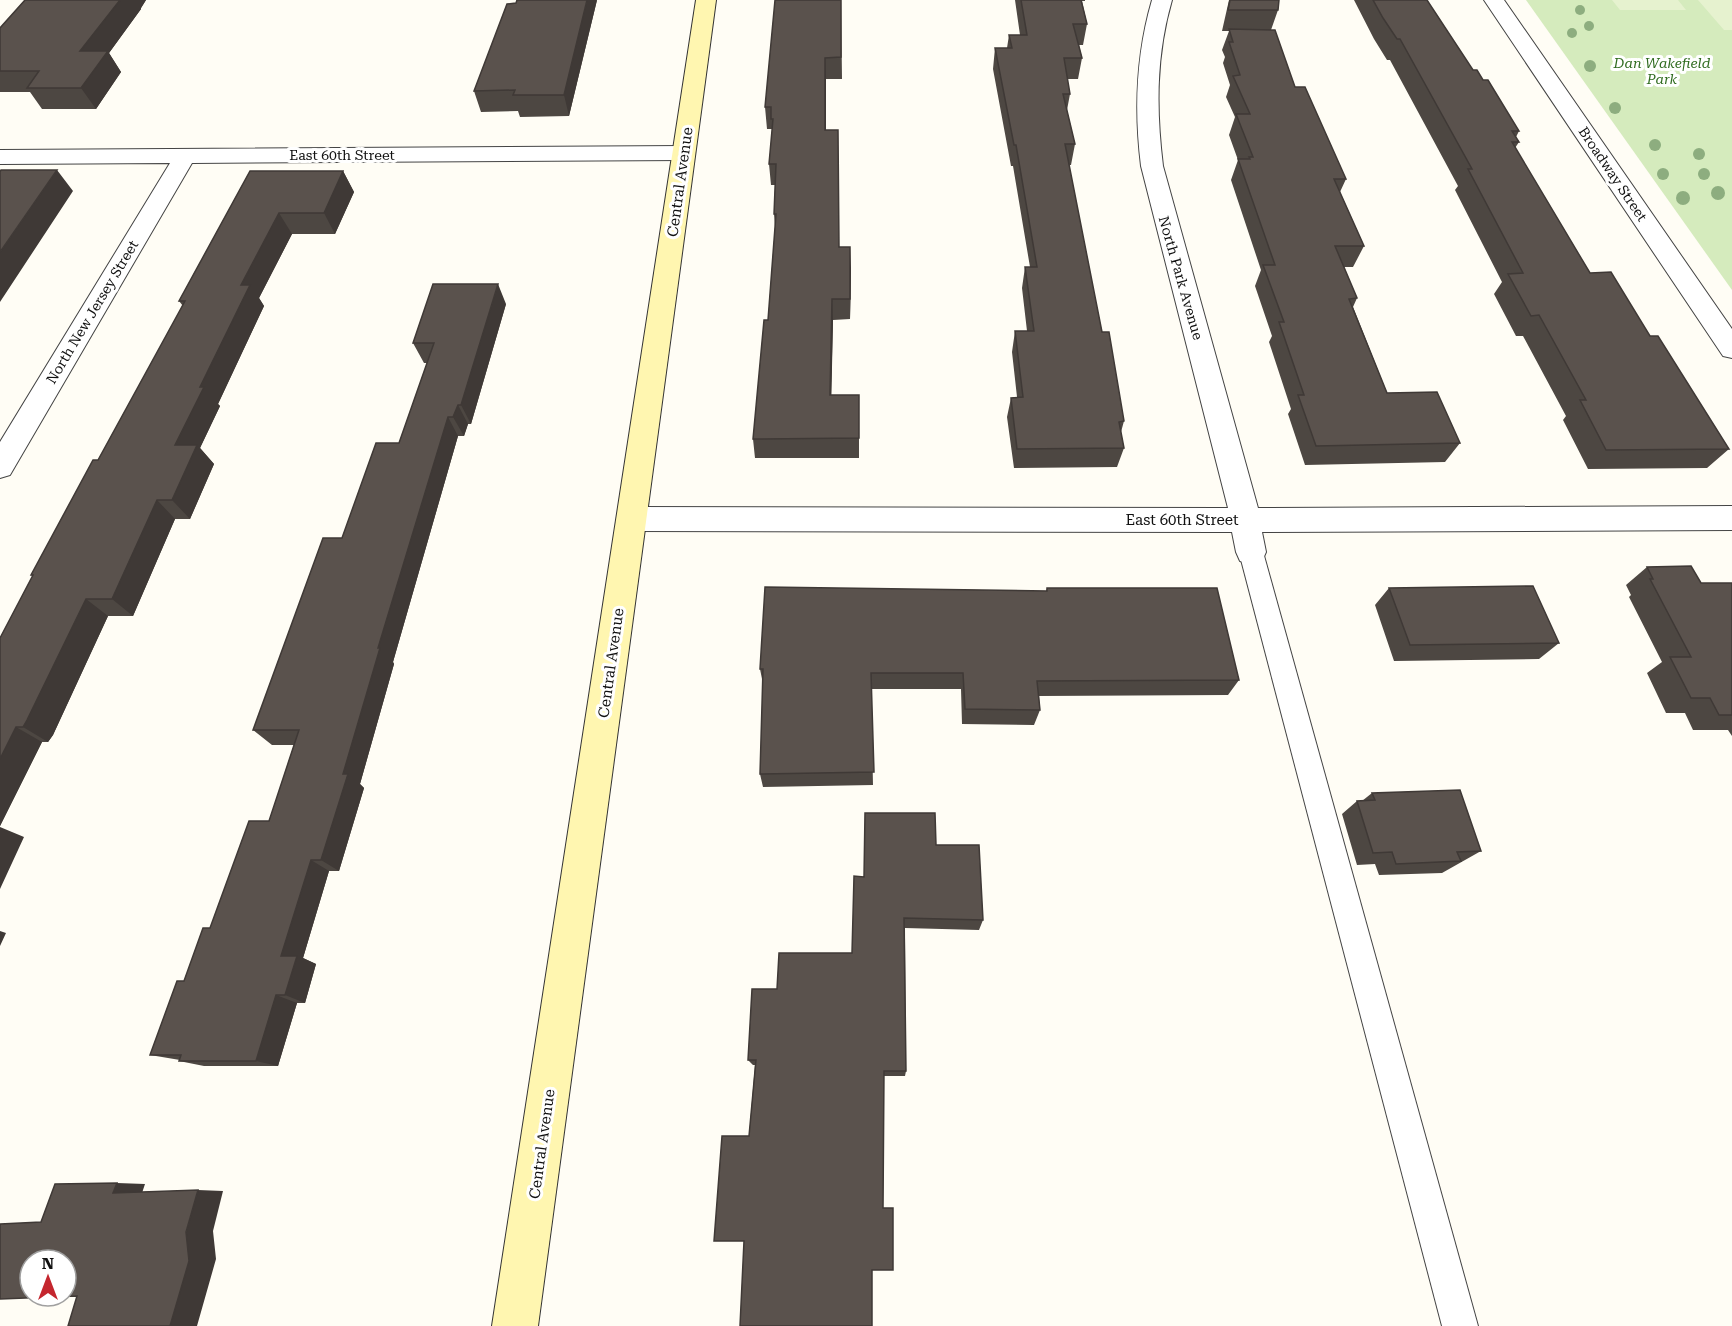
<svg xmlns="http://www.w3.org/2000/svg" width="1732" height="1326" viewBox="0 0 1732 1326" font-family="'Roboto Serif',serif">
	<rect width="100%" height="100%" fill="#fffdf5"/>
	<path fill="#d5ebbd" d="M1526,0H1732V290Z"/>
	<path fill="#e6f2cf" d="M1612,0H1678L1686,10H1620Z
		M1698,0H1732V30H1724Z"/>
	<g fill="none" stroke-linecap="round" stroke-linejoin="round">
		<g stroke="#444" stroke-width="2">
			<path id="lane" d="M1251,542L1259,545L1263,552L1478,1326H1442L1239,552L1243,545Z"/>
		</g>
		<g stroke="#444" stroke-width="2">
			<path id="street" d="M1152,0H1172C1156,55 1156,109 1163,166L1258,508L1732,506V530L1262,532L1266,552L1262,561L1251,564L1240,561L1236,552L1232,532L632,531L621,527L617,519L621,511L632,507L1228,508L1141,166C1134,109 1136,55 1152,0Z
				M1484,0H1504L1732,329V358L1723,356Z
				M684,146L692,148L695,153L692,158L684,160L192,163L10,475L0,478V442L170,163L0,164V150Z"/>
		</g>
		<g stroke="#333" stroke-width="2">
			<path id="secondary" d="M696,0H716L538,1326H492Z"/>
		</g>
		<use href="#lane" fill="#fff" fill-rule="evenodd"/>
		<use href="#street" fill="#fff" fill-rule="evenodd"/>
		<use href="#secondary" fill="#fff6b0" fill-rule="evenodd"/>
	</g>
	<g fill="#8dad7f">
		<circle cx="1580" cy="10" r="5"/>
		<circle cx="1589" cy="26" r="5"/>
		<circle cx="1572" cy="33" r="5"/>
		<circle cx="1590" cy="66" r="6"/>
		<circle cx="1615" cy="108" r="6"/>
		<circle cx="1655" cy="145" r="6"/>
		<circle cx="1699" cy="154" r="6"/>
		<circle cx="1663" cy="174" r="6"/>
		<circle cx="1704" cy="174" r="6"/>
		<circle cx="1718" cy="193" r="7"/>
		<circle cx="1683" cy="198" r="7"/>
	</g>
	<path fill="#4d4742" d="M25,0H146L141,8V9L109,53L121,72L96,109H42L30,92H0V28Z
		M597,0L569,116L520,117L518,111L481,112L474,91Z
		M841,0L842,79H826V130L839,247L851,268L850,319L833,320L831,395H859V458H755L753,439L768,320L775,227L774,214L775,185H771L769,164L772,132V129H767L765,107Z
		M1015,0H1085V1H1082L1087,24L1083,45H1079L1082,58L1078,79H1067L1070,94L1067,110L1075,144L1071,165H1069L1102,332L1124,421L1121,432L1124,448L1117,467L1014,468L1007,417L1011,398L1017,397L1012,352L1015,331H1027L1022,288L1025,267H1030L1013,166H1011L993,69L995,48H1007L1009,35H1020Z
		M1229,0H1279L1278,10L1271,30L1295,87L1346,179L1340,192L1364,246L1353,267H1344L1357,298L1353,307L1387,393L1460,443L1445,462L1305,465L1288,414L1291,409L1269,342L1272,336L1255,286L1261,270L1231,180L1238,160L1229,135L1235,117L1226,97L1230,85L1223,63L1225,57L1222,50L1229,31H1222Z
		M1354,0H1427L1473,70L1483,80L1519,131L1516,137L1519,142L1515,148L1590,273L1650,336L1729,449L1707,468L1588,469L1563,420L1566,416L1523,336H1516L1494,294L1502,282L1455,190L1458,186L1390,60H1387L1374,39Z
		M250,171H343L354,192L335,234H292L259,298L264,306L218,404L220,406L200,448L214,464L190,519H175L133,616H108L53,735L48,742H42L0,826V638L33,576L31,575L98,460L183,306L179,301Z
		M506,304L471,424H468L464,436H458L393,662L394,664L360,784L364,788L339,871H329L303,958L316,964L305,1003H297L278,1066H204L179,1061L180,1060L150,1055L210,928L269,821L294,745H272L253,730L342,538L399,443L427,363H424L413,343Z
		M1647,567L1701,583H1732V736L1728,730H1693L1685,713H1666L1647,673L1662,662L1629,597L1631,595L1626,585Z
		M1047,588L1239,680L1228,695L1039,696L1040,710L1034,725L962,724L961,689H871L873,785L763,787L760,774L763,684L760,669L1046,591Z
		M1389,588L1559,643L1539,659L1394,661L1375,605Z
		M1372,793L1481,851L1442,873L1379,875L1375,864L1357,865L1342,814L1357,801H1362Z
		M936,845L983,920L979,930L905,928L906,1071L905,1076H884L883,1208L893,1270L749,1136L755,1065H753L748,1060L777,989L852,953L864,877Z"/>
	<path fill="#3f3936" d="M120,0H146L141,8V9L109,53L121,72L96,109L81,88L80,51Z
		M587,0H597L569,116L564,95Z
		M825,58L826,79V151L825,130Z
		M57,170L73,191L0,302V252Z
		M343,171L354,192L335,234L324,213Z
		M279,213L292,234L259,298L264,306L218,404L220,406L200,448L214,464L190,519L172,500L175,445L200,387L241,285Z
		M850,247L851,268L850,319Z
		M498,284L506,304L471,424L461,405Z
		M832,299L833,320L831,414L830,395Z
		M458,405L468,424L464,436L453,417Z
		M448,417L458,436L393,662L394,664L360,784L364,788L339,871L321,860L343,774L378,648Z
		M157,500L175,519L133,616L112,599Z
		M86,599L108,616L53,735L48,742L23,727Z
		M16,727L42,742L0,826V759Z
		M0,827L24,837L0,889Z
		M311,860L329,871L303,958L316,964L305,1003L285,995L281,956Z
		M0,931L6,933L0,946Z
		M276,995L297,1003L278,1066L256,1061Z
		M117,1183L145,1184L142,1193H113Z
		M198,1190L223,1191L213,1231L216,1259L197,1326H170L186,1232Z"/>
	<path fill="#5a524d" stroke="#3f3936" stroke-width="1.5" fill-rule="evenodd" d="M25,0H120L80,51H108L81,88H27L39,71H0V28Z
		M517,0H587L564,95H513L515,90L474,91L507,4L516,3Z
		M775,0H841V57L825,58V130H838L839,247H850V299H832L830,395H859V438L753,439L764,320H768L776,214H774L776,164H769L773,119H771V107H765Z
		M1021,0H1081L1087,24H1073L1082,58H1064L1070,94H1063L1075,144H1065L1102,332H1109L1124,421L1119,422L1124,448L1017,449L1011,398L1023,397L1015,331H1034L1025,267H1037L1016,145H1014L995,48H1012L1009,35H1027Z
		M1230,0H1279L1278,10H1228Z
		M1373,0H1427L1473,70H1477L1483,80H1488L1519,131H1512L1519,142H1512L1590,273L1611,272L1650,336H1658L1729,449L1606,450L1580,400H1586L1539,315L1531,316L1508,274L1523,273L1468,169H1472L1400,39H1397L1383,18Z
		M1229,29L1275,30L1295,87H1305L1346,179H1334L1364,246H1335L1357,298L1349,299L1387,393L1437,392L1460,443L1316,446L1298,395H1304L1279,322H1284L1263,265H1275L1238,159H1250L1249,157H1253L1236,114H1250L1233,76L1240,75L1229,42H1233Z
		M1,170H57L0,252V172Z
		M250,171H343L324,213H279L241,285H250L200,387H204L175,445H197L172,500H157L112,599H86L27,720L23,727H16L0,759V638L33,575H31L93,460H98L185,301H179Z
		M433,284H498L461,405H458L453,417H448L378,648H380L343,774H348L321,860H311L281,956H297L285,995H276L256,1061H179L181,1055H150L177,981H184L203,928H210L249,821H269L299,730H253L323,538H342L376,443H399L434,343H413Z
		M1691,566L1701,583H1732V715H1719L1710,698H1691L1670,657H1691L1650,579H1653L1647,567Z
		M1533,586L1559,643L1410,645L1389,588Z
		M765,587L1047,591V588H1217L1239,680L1037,681L1040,710L965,709L963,673H871L874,772L760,774L763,669H760Z
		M1460,790L1481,851L1457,852L1461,861L1396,864L1392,852L1373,853L1357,801L1375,800L1372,793Z
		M865,813H935L936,845H979L983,920L904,918L906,1071H884L883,1208H893V1270H872V1326H740L744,1241H714L722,1136H749L756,1060H748L752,989H777L779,953H852L854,876L864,877Z
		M117,1183L113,1193L198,1190L186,1232L189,1261L170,1326H68L77,1296L0,1299V1224L41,1222L55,1184ZM30,1260H66V1296H30Z"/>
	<g text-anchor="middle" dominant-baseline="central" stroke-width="6" stroke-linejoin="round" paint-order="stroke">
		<g font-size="14" font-style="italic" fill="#2f6b1f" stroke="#fff">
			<text x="1662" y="63">Dan Wakefield<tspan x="1662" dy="16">Park</tspan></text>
		</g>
		<g font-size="14" fill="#111" stroke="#fff">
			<text x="342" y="155">East 60th Street</text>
			<text transform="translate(1613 174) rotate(56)">Broadway Street</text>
			<text transform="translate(1181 278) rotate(74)">North Park Avenue</text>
			<text transform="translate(92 312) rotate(-59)">North New Jersey Street</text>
		</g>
		<g font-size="15" fill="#111" stroke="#fff">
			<text transform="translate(680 182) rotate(-82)">Central Avenue</text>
			<text x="1182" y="520">East 60th Street</text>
			<text transform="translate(611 663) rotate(-82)">Central Avenue</text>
			<text transform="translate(542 1144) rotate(-82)">Central Avenue</text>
		</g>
	</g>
	<g transform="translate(48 1278)"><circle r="28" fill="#ffffff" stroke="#a0a0a0" stroke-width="1.5"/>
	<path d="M0-4.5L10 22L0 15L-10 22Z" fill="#c4262e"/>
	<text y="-9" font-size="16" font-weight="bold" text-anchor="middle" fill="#111111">N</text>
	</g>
</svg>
